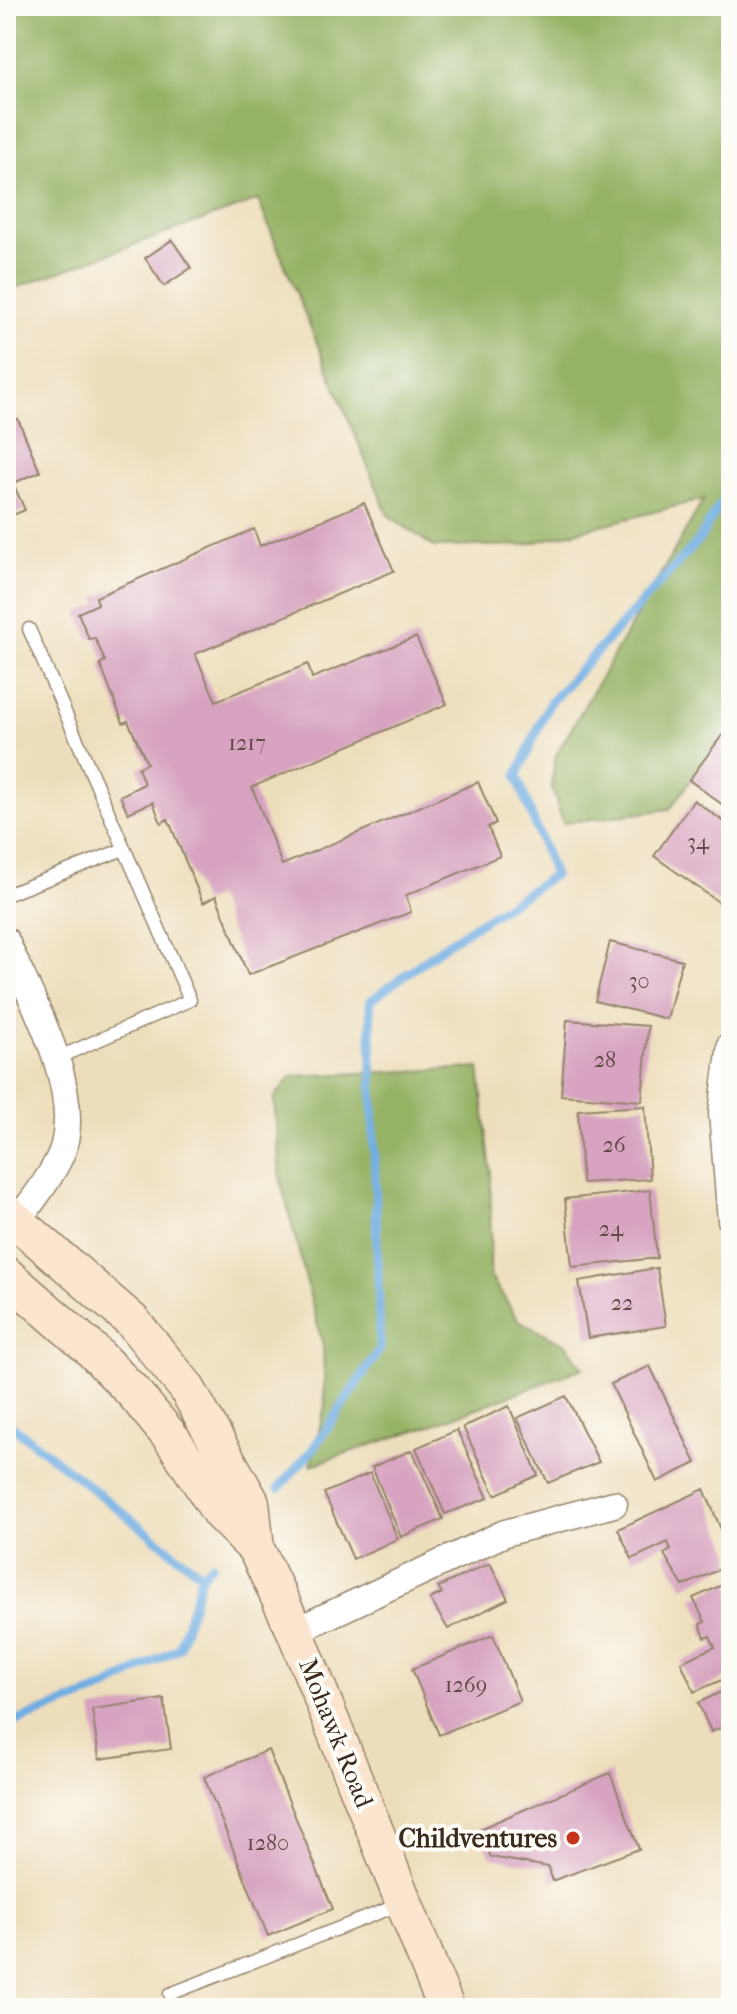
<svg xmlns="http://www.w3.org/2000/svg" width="737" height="2014" viewBox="0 0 737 2014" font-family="'IM FELL French Canon',serif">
	<rect width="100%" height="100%" fill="#fdfcf7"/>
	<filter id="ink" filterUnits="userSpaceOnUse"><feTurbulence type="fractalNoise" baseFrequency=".0125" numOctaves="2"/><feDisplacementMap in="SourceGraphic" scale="16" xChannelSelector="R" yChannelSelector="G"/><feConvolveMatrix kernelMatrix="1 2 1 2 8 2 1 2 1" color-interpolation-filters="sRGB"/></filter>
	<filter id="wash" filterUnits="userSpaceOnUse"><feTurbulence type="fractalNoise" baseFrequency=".006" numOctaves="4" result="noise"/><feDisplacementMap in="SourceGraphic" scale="32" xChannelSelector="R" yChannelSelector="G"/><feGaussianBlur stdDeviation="1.8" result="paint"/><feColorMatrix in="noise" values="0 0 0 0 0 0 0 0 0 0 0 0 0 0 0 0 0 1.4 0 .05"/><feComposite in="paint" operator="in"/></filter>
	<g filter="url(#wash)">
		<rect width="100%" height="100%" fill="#eddebb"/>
		<path fill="#96b265" stroke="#686e42" stroke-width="2" d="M6,6H731V726L670,809L563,823L551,785L556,755L704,499L524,545L434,547L388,515L258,200L6,291Z
			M479,1068L491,1172L490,1276L519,1321L566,1344L583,1368L443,1421L311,1465L325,1405L323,1346L280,1178L274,1097L292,1076Z"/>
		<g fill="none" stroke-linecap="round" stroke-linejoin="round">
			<path stroke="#6fade2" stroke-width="9" d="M6,1421L202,1575
				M279,1488L313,1449L380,1349L370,1001L451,941L554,875L517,776L549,704L698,541L731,486
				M6,1725L103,1689L179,1648L202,1575L212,1564"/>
		</g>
		<g id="blocks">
			<path fill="#d7a3c0" d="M172,240L191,268L164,286L145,258Z
				M18,419L40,472L13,483L25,510L6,518V424Z
				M364,503L394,571L195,654L216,701L308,664L312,678L416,637L447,704L252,787L282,865L478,782L496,823L488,827L500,856L406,895L411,912L248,975L216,896L203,903L168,819L161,823L153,802L128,813L120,796L144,784L138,768L147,763L128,721L123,723L100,664L105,661L95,638L89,639L78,613L98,604L96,597L254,529L260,546Z
				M729,726L731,728V811L689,780Z
				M694,800L731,827V897L724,906L654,856Z
				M610,942L682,960L667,1019L595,1001Z
				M567,1020L648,1026L642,1101L561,1095Z
				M645,1106L650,1179L582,1183L578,1110Z
				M650,1190L657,1258L572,1267L565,1199Z
				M657,1268L666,1326L588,1338L579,1281Z
				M650,1366L696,1463L657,1482L611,1384Z
				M566,1396L599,1462L548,1483L517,1418Z
				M509,1406L538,1475L495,1495L463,1427Z
				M457,1430L488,1498L445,1514L416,1448Z
				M412,1450L443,1519L401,1537L372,1467Z
				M370,1473L398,1539L353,1559L324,1493Z
				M704,1489L731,1553V1564L683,1586L664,1554L671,1550L668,1542L632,1559L618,1529Z
				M490,1563L508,1599L448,1629L430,1599L442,1593L438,1587Z
				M731,1581V1676L694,1692L681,1662L715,1647L710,1636L705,1638L700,1624L705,1622L693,1598Z
				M493,1635L520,1701L439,1735L412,1669Z
				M731,1687V1723L711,1732L698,1703Z
				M164,1699L171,1749L99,1759L92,1709Z
				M268,1750L333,1909L268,1936L204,1777Z
				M610,1773L639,1849L552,1881L549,1867L491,1857L479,1829Z"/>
		</g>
	</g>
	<g filter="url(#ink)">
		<use href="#blocks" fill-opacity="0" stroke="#94846c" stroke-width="2"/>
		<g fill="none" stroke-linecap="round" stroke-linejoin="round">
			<g stroke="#94846c" stroke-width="15">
				<path id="service" d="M29,629L190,1000L55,1059
					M6,895L124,849
					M170,1994L401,1904"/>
			</g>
			<g stroke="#94846c" stroke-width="29">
				<path id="minor" d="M6,941C30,998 80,1082 64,1145C58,1170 24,1212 8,1233
					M731,1044L722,1113L731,1220
					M295,1631L505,1533L614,1504"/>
			</g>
			<g stroke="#94846c" stroke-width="39">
				<path id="secondary" d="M6,1212L132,1321L186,1387L251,1502L256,1549
					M6,1275L91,1349L134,1393L173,1440L220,1513L256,1549L295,1631L446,2008"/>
			</g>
			<use href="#service" stroke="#fff" stroke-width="12"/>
			<use href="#minor" stroke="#fff" stroke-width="26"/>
			<use href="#secondary" stroke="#fce5cf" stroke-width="36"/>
		</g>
	</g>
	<circle fill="#c8321e" stroke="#fdfcf7" stroke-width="3" cx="573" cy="1838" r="8"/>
	<g text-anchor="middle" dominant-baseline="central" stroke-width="8" stroke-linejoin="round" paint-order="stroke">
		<g font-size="22" fill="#624846">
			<text x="247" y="743">1217</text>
			<text x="698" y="842">34</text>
			<text x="639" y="981">30</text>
			<text x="605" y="1060">28</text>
			<text x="614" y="1145">26</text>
			<text x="611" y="1229">24</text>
			<text x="622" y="1303">22</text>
			<text x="466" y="1685">1269</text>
			<text x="268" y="1843">1280</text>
		</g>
		<g font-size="26" fill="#3b2a1e" stroke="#fdfcf7">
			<text transform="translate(336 1733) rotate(68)">Mohawk Road</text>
		</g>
		<g font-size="26" font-weight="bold" fill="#3b2a1e" stroke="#fdfcf7" text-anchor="end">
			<text x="557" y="1838">Childventures</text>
		</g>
	</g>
	<rect width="737" height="2014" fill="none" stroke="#fdfcf7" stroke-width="32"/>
</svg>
